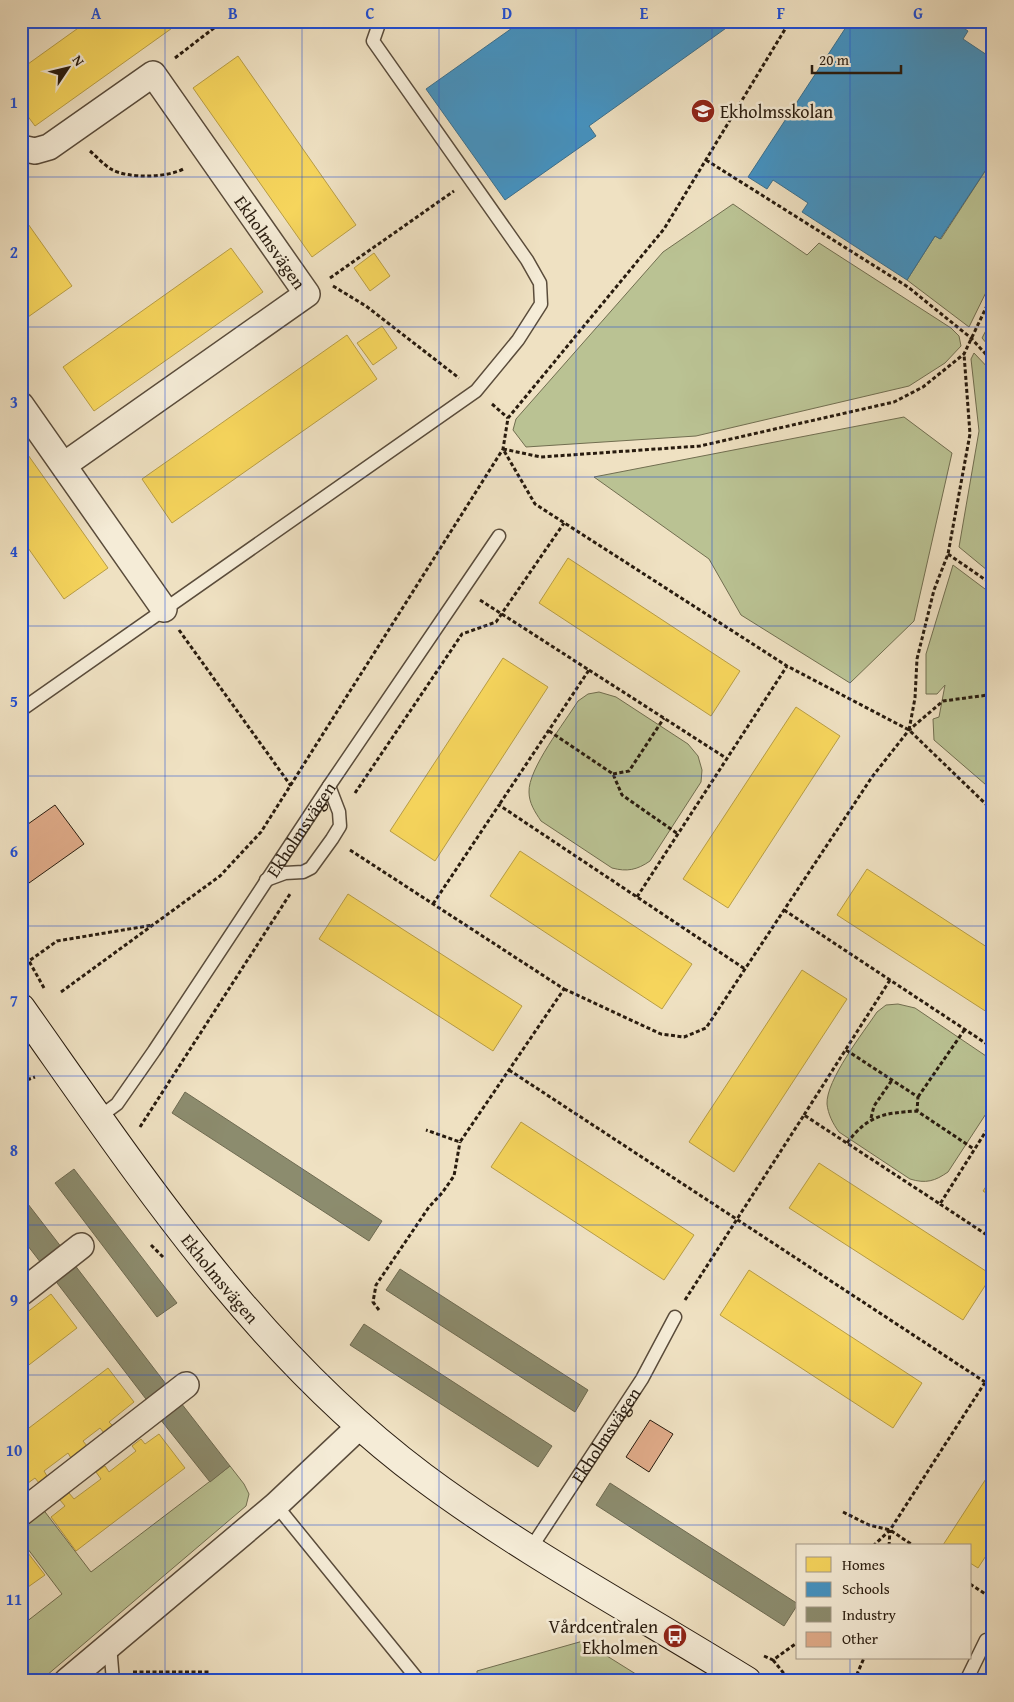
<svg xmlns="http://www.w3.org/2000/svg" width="1014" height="1702" viewBox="0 0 1014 1702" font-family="'Gentium Book Plus',serif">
	<rect width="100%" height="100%" fill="#efe1c2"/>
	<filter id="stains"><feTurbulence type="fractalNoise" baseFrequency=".004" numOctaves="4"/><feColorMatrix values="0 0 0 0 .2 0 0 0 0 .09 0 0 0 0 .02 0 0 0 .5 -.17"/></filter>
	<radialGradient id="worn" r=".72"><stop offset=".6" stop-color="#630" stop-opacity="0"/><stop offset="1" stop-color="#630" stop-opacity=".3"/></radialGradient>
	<path fill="#bac293" stroke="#716e50" d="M993,159V278L969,327L907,280L935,236L941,239Z
		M733,204L807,255L819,243L951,328L959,336L961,346L945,363L909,386L696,436L526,447L513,430L516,419L663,252Z
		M993,317V351L982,338Z
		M974,353L993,373V575L959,547L979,431L971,359Z
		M904,417L952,453L914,621L850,683L741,615L709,559L594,477Z
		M953,565L993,595V791L934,740L933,719L939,717L945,685L937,694H926V654Z
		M599,692L616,697L688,744L698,756L702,770L701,782L650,861C637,870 627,872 612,868L541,821C535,812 529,803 529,792C528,769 565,722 578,701L588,694Z
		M898,1004L915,1008L986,1056L993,1063V1103L948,1172C935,1181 926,1184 910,1179L839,1132C833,1124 828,1114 827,1104C826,1080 863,1033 877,1012L886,1005Z
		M230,1466L244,1484L249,1494L246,1506L40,1681H21V1626L62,1594L21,1540V1524L42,1508L91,1572Z
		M583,1641L647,1681H477V1671Z"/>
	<path fill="#f6d55c" stroke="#b89d45" d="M88,21H182L35,126L21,107V69Z
		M296,21H310L301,28Z
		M238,56L356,225L312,257L193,88Z
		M21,214L72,286L28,317L21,307Z
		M231,248L263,292L94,411L63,367Z
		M374,253L390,276L370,291L354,268Z
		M382,326L397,348L373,365L357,343Z
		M347,335L377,379L172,523L142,479Z
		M21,445L108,568L64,599L21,538Z
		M568,558L740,671L711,716L539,603Z
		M503,658L548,687L435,861L390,831Z
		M796,707L840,736L728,908L683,879Z
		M520,851L692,964L662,1009L490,896Z
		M867,869L993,951V1016L837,915Z
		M348,894L522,1006L493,1051L319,939Z
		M802,970L847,999L734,1172L689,1142Z
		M521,1122L694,1235L664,1280L491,1167Z
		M819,1163L992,1275L963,1320L789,1208Z
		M993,1176V1198L983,1191Z
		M749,1270L922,1383L893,1428L720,1315Z
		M51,1294L77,1328L21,1371V1309L26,1313Z
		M108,1368L134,1402L109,1422L113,1426L104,1433L100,1428L83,1441L87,1446L71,1458L68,1453L44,1471L47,1476L39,1483L35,1478L24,1486L21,1482V1434Z
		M159,1434L185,1468L76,1551L51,1517L65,1506L60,1500L69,1493L74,1499L101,1479L96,1472L105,1466L109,1472L136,1451L132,1446L141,1439L145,1444Z
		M993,1468V1545L978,1568L970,1563V1546L943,1545Z
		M21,1544L45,1575L21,1592Z"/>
	<path fill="#4393c3" stroke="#3b6f8d" d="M512,21H585L586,23L589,21H736L589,126L596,136L505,200L426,89L515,26Z
		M850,21H953L968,31L963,39L993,59V159L940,239L935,236L907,280L802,212L808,203L773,180L767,189L748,177Z"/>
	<path fill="#8c8c6e" stroke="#6e6a51" d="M185,1092L382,1221L369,1241L172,1113Z
		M74,1169L177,1303L157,1317L55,1183Z
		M21,1195L62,1248L41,1263L21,1237Z
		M74,1264L169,1388L149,1403L54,1279Z
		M400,1269L588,1390L575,1412L386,1290Z
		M364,1324L552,1446L538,1467L350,1345Z
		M181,1403L230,1466L210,1482L160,1419Z
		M610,1483L798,1604L784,1626L596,1505Z"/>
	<path fill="#dfaa88" stroke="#281b0e" d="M55,805L84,844L29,883L21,872V829Z
		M650,1420L673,1434L649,1472L626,1457Z"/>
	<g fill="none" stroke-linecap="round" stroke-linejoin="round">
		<g stroke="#5a4c3b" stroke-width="15">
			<g id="lane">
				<path d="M21,710L476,391L518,340L541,304L540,283L527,260L373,41L380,21"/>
				<path d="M266,880L285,873L303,872L311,868L332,839L340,826L339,812L329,786"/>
				<path id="s1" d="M98,1118L117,1104L154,1051L329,786L499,536"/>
				<path d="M276,1505L419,1681"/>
				<path id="s2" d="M529,1551L642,1379L675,1317"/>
				<path d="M110,1645L113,1681"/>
				<path d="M966,1681L986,1640"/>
			</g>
		</g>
		<g stroke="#5a4c3b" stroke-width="28">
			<g id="street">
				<path id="s3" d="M21,148L35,151L49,147L153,74L307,294L64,465"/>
				<path d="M21,405L164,609"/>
				<path d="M21,1293L81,1246"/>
				<path d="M21,1513L186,1385"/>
				<path d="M67,1681L276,1505L361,1425"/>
			</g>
		</g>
		<g stroke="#281b0e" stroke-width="30">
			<g id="secondary">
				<path id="s4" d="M21,1008C140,1176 255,1352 423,1477C525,1553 638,1613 747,1681"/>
			</g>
		</g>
		<path stroke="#281b0e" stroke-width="3" stroke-dasharray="4 2.5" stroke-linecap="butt" d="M175,58L223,21
			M90,151C97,157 104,165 111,169C127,179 169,178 185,168
			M706,160L908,287L971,338L993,362
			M330,278L454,191
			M333,286L366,306L459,378
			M993,293L964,354L923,387L894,402L700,446L541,457L503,449L535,504L787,666L909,730L993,811
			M492,404L508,418
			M948,554L993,585
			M480,600L589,670L499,805
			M179,630L291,786
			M589,670L726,758
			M909,730L915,698L917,659L934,590L948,554L970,434L964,354
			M549,731L613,774L622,795L678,834
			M613,774L629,771L664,718
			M355,793L462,634L496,622L564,523
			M350,850L564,989L460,1142L426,1130
			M637,897L787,666
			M433,904L499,805L745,969
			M784,910L993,1048
			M44,988L29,961L57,941L153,925
			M564,989L661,1034L684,1037L706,1028L872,777L909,730L943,701L988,695L993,691
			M61,992L220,876L261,832L503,449L508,418L664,229L790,21
			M846,1050L918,1097L917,1111L974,1149
			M509,1070L985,1382
			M21,1082L35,1077
			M918,1097L965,1029
			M804,1115L890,980
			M871,1118L874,1106L892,1080
			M140,1127L290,894
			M847,1143C868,1115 884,1113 917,1111
			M940,1204L993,1239
			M151,1245L164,1258
			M685,1300L804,1115L940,1204L993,1120
			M379,1310L373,1302L376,1285L429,1207L442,1193L454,1176L460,1142
			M843,1512L869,1525L890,1530L914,1546
			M873,1546L890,1530L993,1370
			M889,1546L890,1530
			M970,1584L993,1599
			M764,1656L773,1660L798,1642
			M773,1660L790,1681
			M133,1672H210
			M854,1681L864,1658"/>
		<use href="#lane" stroke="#f5ecd7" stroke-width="12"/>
		<use href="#street" stroke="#f5ecd7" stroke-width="25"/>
		<use href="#secondary" stroke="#f5ecd7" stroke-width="28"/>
	</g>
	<path fill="none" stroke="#1d4ed8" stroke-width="1" stroke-opacity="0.55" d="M165,21V1681M302,21V1681M439,21V1681M576,21V1681M712,21V1681M850,21V1546M21,177H993M21,327H993M21,477H993M21,626H993M21,776H993M21,926H993M21,1076H993M21,1225H993M21,1375H993M21,1525H993M850,1658V1681"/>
	<defs>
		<g id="school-disc" transform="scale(1.25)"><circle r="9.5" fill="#8f2418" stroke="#f5ecd7"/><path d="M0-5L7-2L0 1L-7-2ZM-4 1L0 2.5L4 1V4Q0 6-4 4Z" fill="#fff"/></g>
		<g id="bus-disc" transform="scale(1.25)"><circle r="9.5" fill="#8f2418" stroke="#f5ecd7"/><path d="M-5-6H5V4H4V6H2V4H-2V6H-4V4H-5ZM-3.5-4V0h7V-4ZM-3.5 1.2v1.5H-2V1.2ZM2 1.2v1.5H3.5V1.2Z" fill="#fff"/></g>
	</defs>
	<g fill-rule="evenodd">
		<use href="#school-disc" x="703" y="111"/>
		<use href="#bus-disc" x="675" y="1636"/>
	</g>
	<g text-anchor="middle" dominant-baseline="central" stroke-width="5" stroke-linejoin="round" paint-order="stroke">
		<g font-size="18" fill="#281b0e" stroke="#f5ecd7" text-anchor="start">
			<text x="720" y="111">Ekholmsskolan</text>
			<text x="658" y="1626" text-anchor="end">Vårdcentralen<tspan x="658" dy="21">Ekholmen</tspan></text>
		</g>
		<g font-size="18" fill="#281b0e" stroke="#f5ecd7">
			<text stroke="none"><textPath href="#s3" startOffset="361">Ekholmsvägen</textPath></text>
			<text stroke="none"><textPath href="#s1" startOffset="354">Ekholmsvägen</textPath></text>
			<text stroke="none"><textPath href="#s4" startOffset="336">Ekholmsvägen</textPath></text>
			<text stroke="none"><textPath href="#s2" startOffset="139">Ekholmsvägen</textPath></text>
		</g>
	</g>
	<rect width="1014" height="1702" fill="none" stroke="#efe1c2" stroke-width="55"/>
	<rect x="796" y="1544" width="175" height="115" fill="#f5ecd7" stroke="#a39887"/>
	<rect x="806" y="1557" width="25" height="15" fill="#f6d55c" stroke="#a39887"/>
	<text x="842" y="1570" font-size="15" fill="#281b0e">Homes</text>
	<rect x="806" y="1582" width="25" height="15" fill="#4393c3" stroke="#a39887"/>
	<text x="842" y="1594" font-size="15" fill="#281b0e">Schools</text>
	<rect x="806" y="1607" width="25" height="15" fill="#8c8c6e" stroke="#a39887"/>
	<text x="842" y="1620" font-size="15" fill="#281b0e">Industry</text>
	<rect x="806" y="1632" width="25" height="15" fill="#dfaa88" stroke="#a39887"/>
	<text x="842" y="1644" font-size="15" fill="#281b0e">Other</text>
	<g transform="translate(68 68) rotate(55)" stroke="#f5ecd7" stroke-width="4" paint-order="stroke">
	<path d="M0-4L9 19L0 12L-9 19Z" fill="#281b0e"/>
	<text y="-8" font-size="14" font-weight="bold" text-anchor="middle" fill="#281b0e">N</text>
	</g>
	<path d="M812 65v8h89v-8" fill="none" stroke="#281b0e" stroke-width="2.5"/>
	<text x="819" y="65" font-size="15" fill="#281b0e" stroke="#f5ecd7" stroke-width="4" paint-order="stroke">20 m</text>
	<rect x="28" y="28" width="958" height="1646" fill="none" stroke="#1d4ed8" stroke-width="2"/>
	<g font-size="16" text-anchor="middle" font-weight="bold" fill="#1d4ed8">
		<text x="96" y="19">A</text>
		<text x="233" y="19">B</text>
		<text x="370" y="19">C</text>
		<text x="507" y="19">D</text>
		<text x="644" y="19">E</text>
		<text x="781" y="19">F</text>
		<text x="918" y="19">G</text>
		<text x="14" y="108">1</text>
		<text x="14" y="258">2</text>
		<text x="14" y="408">3</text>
		<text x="14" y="557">4</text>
		<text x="14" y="707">5</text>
		<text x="14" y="857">6</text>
		<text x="14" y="1006">7</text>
		<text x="14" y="1156">8</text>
		<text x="14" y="1306">9</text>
		<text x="14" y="1456">10</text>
		<text x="14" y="1605">11</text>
	</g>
	<rect width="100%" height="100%" filter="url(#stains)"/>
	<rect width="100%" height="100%" fill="url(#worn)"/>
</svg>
